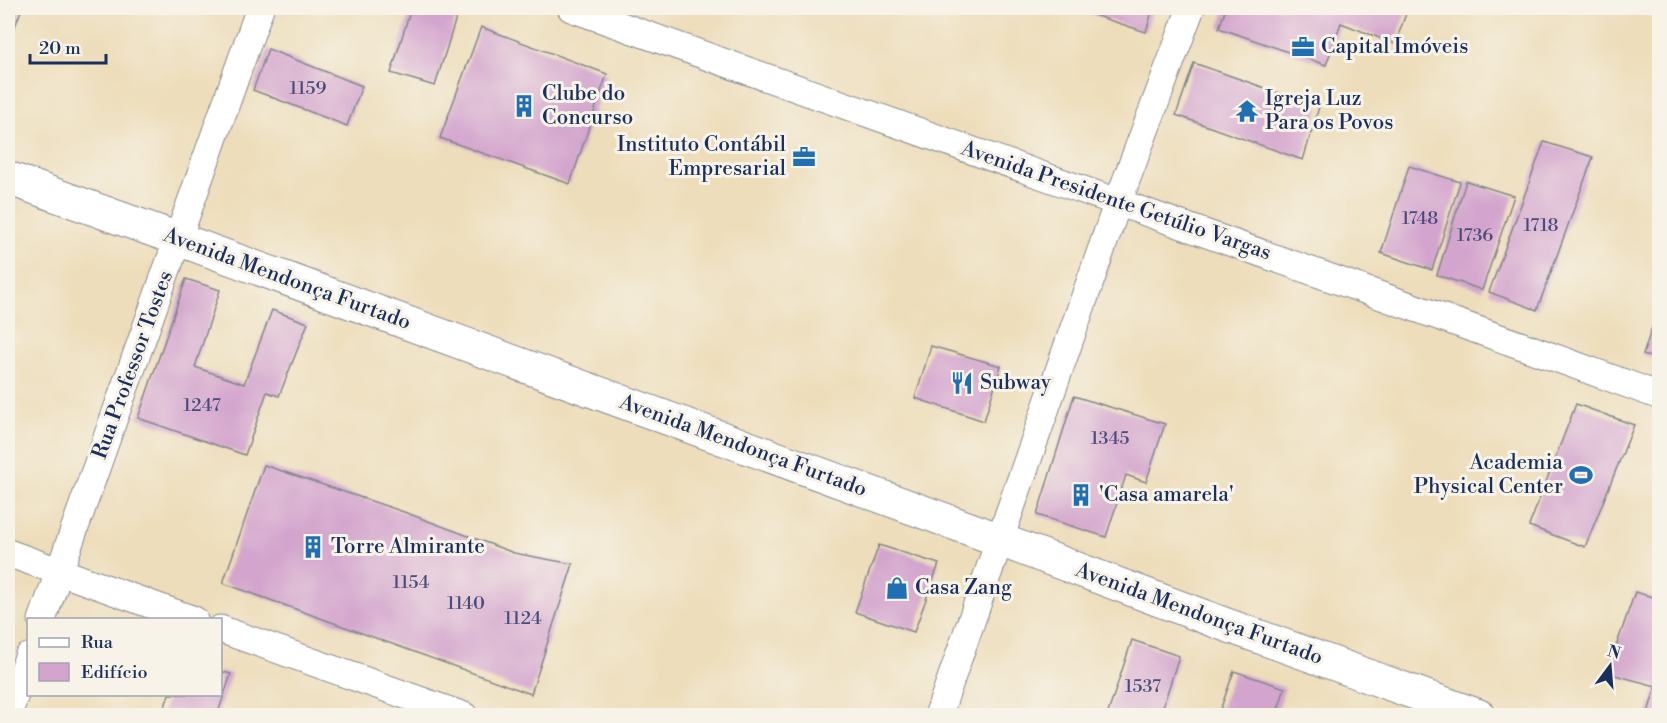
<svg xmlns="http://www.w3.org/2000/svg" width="1667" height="723" viewBox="0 0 1667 723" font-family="'Libre Bodoni',serif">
	<rect width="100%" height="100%" fill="#f7f3e8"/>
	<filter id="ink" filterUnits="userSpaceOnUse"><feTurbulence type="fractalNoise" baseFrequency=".0167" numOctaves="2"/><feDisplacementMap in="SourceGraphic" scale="12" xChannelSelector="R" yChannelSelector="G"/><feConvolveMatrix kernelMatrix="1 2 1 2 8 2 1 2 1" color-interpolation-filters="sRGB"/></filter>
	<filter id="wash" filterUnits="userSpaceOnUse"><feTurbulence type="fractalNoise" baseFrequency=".008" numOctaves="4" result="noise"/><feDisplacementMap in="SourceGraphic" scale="24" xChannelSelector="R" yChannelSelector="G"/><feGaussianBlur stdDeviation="1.35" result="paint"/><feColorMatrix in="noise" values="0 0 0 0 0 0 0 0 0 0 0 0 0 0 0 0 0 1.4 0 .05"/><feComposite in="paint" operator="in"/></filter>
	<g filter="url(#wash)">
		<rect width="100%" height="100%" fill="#edddba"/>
		<g id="blocks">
			<path fill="#d3a4cd" d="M8,8H22L8,45Z
				M411,8H427L456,18L435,86L391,73Z
				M1072,8H1153L1146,32Z
				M1226,8H1408L1395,44L1341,23L1326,65L1219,28Z
				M481,27L607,74L570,184L440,138Z
				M268,49L362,86L347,126L253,90Z
				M1194,63L1319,107L1303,160L1176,115Z
				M1544,142L1593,157L1537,310L1489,292Z
				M1409,166L1460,182L1432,270L1381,253Z
				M1466,181L1514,196L1482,290L1437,275Z
				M186,279L220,290L195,367L244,384L272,310L308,323L279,396L267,392L245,455L138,418Z
				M1659,306H1660V360L1643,355Z
				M931,346L1001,366L984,421L915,398Z
				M1074,396L1165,424L1146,482L1126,475L1106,537L1037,515Z
				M1576,404L1634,425L1585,547L1529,526Z
				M264,465L404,512L514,553L573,564L531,694L223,583Z
				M879,545L939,564L914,632L855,612Z
				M1635,592L1660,599V716H1647L1656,686L1607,673Z
				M1132,640L1179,656L1160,716H1107Z
				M220,671L231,674L217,716H162L169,694H220Z
				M1234,671L1285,688L1276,716H1218Z"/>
		</g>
	</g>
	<g filter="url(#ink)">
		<use href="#blocks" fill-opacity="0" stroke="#84868c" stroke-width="1.5"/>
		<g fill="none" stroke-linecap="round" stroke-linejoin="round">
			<g stroke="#84868c" stroke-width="29">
				<path id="minor" d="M571,8L1531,349L1660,396
					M8,553L194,620
					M42,620L260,8
					M220,629L464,716
					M8,715L28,657
					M938,716L1118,202L1191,8"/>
			</g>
			<g stroke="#84868c" stroke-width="35">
				<path id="tertiary" d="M8,178L178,239L1000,540L1221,623L1479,716"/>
			</g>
			<use href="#minor" stroke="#fff" stroke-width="27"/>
			<use href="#tertiary" stroke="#fff" stroke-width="33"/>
		</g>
	</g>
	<defs>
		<g id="office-bare" transform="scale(1.8)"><path d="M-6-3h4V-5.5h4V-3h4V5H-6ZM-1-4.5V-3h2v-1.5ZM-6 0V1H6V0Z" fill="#1f6fb2" stroke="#f7f3e8" stroke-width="2.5" paint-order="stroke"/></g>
		<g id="building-bare" transform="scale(1.8)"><path d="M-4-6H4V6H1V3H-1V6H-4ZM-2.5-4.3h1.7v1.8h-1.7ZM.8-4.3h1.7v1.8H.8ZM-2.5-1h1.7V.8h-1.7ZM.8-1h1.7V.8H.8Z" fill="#1f6fb2" stroke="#f7f3e8" stroke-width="2.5" paint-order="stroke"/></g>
		<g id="temple-bare" transform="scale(1.8)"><path d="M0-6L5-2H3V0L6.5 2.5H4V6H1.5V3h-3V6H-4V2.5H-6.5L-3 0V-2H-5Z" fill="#1f6fb2" stroke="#f7f3e8" stroke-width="2.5" paint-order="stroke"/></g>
		<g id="restaurant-bare" transform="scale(1.8)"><path d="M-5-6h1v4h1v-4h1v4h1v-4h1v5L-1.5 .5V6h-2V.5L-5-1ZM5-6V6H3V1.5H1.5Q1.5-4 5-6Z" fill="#1f6fb2" stroke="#f7f3e8" stroke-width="2.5" paint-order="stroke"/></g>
		<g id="stadium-bare" transform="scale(1.8)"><path d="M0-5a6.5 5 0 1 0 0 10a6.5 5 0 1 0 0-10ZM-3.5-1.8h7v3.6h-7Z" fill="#1f6fb2" stroke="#f7f3e8" stroke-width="2.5" paint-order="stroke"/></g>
		<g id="shop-bare" transform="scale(1.8)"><path d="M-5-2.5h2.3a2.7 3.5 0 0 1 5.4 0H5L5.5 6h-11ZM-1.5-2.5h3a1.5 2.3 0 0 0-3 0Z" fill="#1f6fb2" stroke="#f7f3e8" stroke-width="2.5" paint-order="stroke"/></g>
	</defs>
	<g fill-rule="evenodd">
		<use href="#office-bare" x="1303" y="47"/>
		<use href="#building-bare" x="524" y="106"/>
		<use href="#temple-bare" x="1247" y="111"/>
		<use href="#office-bare" x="804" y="157"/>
		<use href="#restaurant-bare" x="962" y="383"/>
		<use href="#stadium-bare" x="1581" y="475"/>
		<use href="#building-bare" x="1081" y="495"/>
		<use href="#building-bare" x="313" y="547"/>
		<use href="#shop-bare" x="897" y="588"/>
	</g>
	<g text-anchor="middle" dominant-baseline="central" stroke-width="6" stroke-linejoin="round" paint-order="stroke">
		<g font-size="18" fill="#494c7a">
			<text x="308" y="88">1159</text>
			<text x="1420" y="218">1748</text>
			<text x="1541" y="225">1718</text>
			<text x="1475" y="235">1736</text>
			<text x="202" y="405">1247</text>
			<text x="1110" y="438">1345</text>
			<text x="411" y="582">1154</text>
			<text x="466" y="603">1140</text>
			<text x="523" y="618">1124</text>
			<text x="1143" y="686">1537</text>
		</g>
		<g font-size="21" fill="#1b2f5e" stroke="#f7f3e8" text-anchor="start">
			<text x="1321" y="47">Capital Imóveis</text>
			<text x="542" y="94">Clube do<tspan x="542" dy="24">Concurso</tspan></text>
			<text x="1265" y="99">Igreja Luz<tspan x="1265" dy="24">Para os Povos</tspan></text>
			<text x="786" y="145" text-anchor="end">Instituto Contábil<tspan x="786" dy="24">Empresarial</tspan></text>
			<text x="980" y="383">Subway</text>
			<text x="1563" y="463" text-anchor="end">Academia<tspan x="1563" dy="24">Physical Center</tspan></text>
			<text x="1099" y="495">'Casa amarela'</text>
			<text x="331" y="547">Torre Almirante</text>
			<text x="915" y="588">Casa Zang</text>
		</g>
		<g font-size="21" fill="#1b2f5e" stroke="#f7f3e8">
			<text transform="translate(1116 201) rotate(19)">Avenida Presidente Getúlio Vargas</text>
			<text transform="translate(287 279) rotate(20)">Avenida Mendonça Furtado</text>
			<text transform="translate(133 365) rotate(-70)">Rua Professor Tostes</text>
			<text transform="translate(743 446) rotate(20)">Avenida Mendonça Furtado</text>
			<text transform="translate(1199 614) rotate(20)">Avenida Mendonça Furtado</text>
		</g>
	</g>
	<rect width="1667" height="723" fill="none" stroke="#f7f3e8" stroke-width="30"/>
	<rect x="27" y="618" width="195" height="78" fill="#f7f3e8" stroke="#9fa5b1" stroke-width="1.5"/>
	<rect x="39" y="638" width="30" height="9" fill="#ffffff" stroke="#9fa5b1" stroke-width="1.5"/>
	<text x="81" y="648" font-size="18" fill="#1b2f5e">Rua</text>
	<rect x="39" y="663" width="30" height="18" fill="#d3a4cd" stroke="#9fa5b1" stroke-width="1.5"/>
	<text x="81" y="678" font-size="18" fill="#1b2f5e">Edifício</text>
	<g transform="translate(1610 666) rotate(16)" stroke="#f7f3e8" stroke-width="4.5" paint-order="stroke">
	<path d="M0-4.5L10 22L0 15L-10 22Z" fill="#1b2f5e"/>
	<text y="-9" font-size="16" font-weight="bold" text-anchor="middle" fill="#1b2f5e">N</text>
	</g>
	<path d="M30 54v9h76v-9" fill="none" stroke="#1b2f5e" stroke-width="3"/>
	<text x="39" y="54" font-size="18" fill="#1b2f5e" stroke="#f7f3e8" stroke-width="4.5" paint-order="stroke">20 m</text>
</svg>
